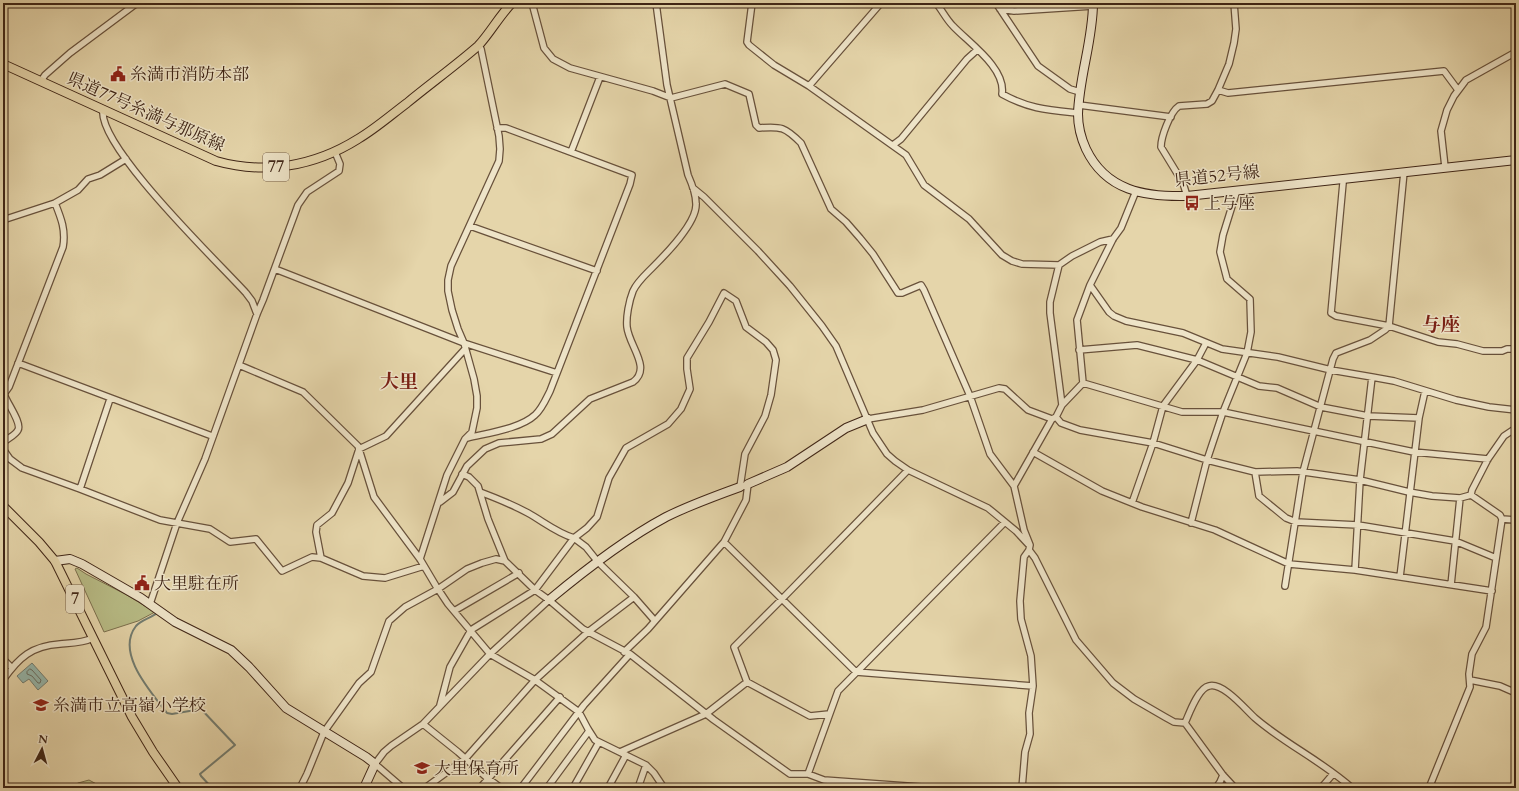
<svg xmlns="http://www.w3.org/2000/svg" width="1519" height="791" viewBox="0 0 1519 791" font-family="Cardo,'Noto Serif JP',serif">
	<rect width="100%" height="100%" fill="#e5d5aa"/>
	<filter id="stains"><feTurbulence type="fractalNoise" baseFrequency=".005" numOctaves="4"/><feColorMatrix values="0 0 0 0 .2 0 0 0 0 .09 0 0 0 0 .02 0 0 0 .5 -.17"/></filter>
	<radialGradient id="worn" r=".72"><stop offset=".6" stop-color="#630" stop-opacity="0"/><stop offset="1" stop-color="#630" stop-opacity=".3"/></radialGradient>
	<path fill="#b8bc86" stroke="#7c704e" d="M77,568L86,574L125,594L155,612L138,621L104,632L75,569Z
		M89,780L104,788H70L78,783Z"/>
	<path fill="#96b8ad" stroke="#737d71" d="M32,663L48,681L38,690L29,679L23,683L17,676Z"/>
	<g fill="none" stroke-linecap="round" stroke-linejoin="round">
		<path stroke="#6a6e62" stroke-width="1" d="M30,669L32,670L41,680L40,683H38L32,676L27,674V672Z"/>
		<path stroke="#737d71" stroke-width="2" d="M157,613C151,618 141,620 136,626C115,653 151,692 167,713L172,714L201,709L235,745L200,774L201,776L212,788"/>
		<g stroke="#68513b" stroke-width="8">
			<path id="street" d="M532,3L544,48L553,59L570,68L653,91L671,98L725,84L749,94L756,125L759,128C781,126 785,127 801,143L831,209L846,222L860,238L873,254L898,293H902L921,285L924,290L970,396L990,454L1014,486L1024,530L1030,545L1029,550L1024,557L1020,601L1021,619L1031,656L1033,686L1029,713L1030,734L1025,752L1022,788
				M752,3L747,42L749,45L774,65L809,86L906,155L924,185L969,219L1002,255L1012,261L1022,264L1059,265L1072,256L1100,242L1113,239
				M936,3C942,10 946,19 953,26C969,43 1006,68 1002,94C1029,109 1048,110 1078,113
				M996,3L1038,66L1070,89L1080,92
				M1000,9L1014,11L1093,6
				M41,81L45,75L70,53L137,3
				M809,86L881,3
				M1218,90L1228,93L1444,71L1458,90
				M1079,105L1171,117
				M103,110C98,147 218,262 246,293L252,301L257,314
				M893,145L901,139L967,59L977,50
				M571,152L600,77
				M1445,167L1441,131L1447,110L1454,96L1466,80L1516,52
				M1342,179L1343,183L1331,313L1336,316L1389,326L1438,342L1457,344L1483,351H1502L1507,349H1516
				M693,188L704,197L758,251L790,286L822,326L836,346L873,433L887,454L895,461L908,470L988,508L1016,531L1028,544
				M1136,191L1121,228L1113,239L1090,285L1109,312L1114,316L1126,321L1183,333L1222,349L1278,357L1331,370L1372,377L1394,381L1456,400L1489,407L1516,410
				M1187,196L1183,183L1161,147C1161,137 1170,112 1179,106L1207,104L1212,101L1218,90L1229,64L1234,43L1236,29L1234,3
				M3,220L55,203L78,190L88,179L100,175L126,159
				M470,226L597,271
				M275,269L464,343L557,373
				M1079,350L1137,345L1197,360L1259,386L1277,388L1321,407L1368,416L1419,418
				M18,363L212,436
				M239,365L303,392L358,446L374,497L420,559L436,586L448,604L490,654L535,680L579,712L588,729L595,740L646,765L654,773L664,788
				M1083,383L1182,412H1223L1414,452L1488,459
				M1062,405L1083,383L1077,320L1090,285
				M1056,417L1061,423L1080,430L1153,443L1207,460L1255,472L1297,471L1360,480L1409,492L1432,496L1460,498L1471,495L1500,515L1502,519L1486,627L1472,654L1469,674L1470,687L1429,788
				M868,419L923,410L999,388L1005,389L1028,410L1052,419L1056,417L1062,405L1050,313V302L1059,265
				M467,438C487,433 520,429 535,415C542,409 546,399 550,391L630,184L632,175L506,128H497
				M3,443C7,438 15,436 18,430C22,423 7,403 4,394L9,387L63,247C66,230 61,218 55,203
				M3,449L10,459L22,468L80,489L160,520L210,529L230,542L256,539L282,571L312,557L321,558
				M1033,452L1102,491L1142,507L1215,530L1289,564L1355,570L1492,591
				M1255,472L1259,496L1286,518L1296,522L1358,525L1455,541L1496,558
				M462,474L469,477L478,486L488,519L505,561L535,590L549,600L583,629L630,654L714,720L790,774H808L824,780L935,788
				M1014,486L1052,419
				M80,489L110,399
				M480,492C496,498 513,505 528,513C544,522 557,533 574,538L587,528L597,517L609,478L626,448L668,424L681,409L690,389L687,369V358L709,322L724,293L736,301L746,327L766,342L773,350L776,360L771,395L765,416L745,454L740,487L748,484L746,500L724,542L648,629L624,652
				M1471,495L1472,490L1488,459L1504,436L1516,428
				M440,502L453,492L467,466L485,449L499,443L541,439L552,434L590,399L633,382C652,368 629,346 627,327C626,317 629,301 633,291C637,282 645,275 652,268C665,255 697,223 696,204C696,194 692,184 688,175L667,85L656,3
				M1132,503L1153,443L1163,406L1197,360L1206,343
				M1502,519L1516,520
				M1191,523L1207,460L1223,412L1247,353L1251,332L1250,299L1227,279L1220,252L1223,235L1237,190
				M724,542L856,672L1033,686
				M1029,550L1035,558L1076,640L1113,683L1134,699L1165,717L1174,722L1185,723L1223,775L1235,788
				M420,559L447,475L465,439L472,432L477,408V396L474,379L464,343L458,329L452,310L448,291V280L451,266L499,161L500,149L499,136L481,49L478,46
				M424,566L385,578L363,576L321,558L316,532L317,525L332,513L348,483L359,449L386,436L465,349
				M1355,570L1360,480L1372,377
				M1400,577L1419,418L1425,391
				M1451,585L1460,498
				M1285,586L1303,472L1333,359L1336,353L1370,340L1385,330L1389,326L1404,172
				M150,604L177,523L205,459L257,314L263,300L298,205L307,192L339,171L340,164L335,152
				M454,611L519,573
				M3,659L12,668
				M3,680C19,657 32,646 60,644C72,643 83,643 93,638
				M1470,680L1500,686L1516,693
				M747,682L810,716L829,714
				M440,705L450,667L471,630L535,590L574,538L586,547L598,562L634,597L655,621
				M1185,723C1189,714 1198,688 1209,686C1223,682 1245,709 1255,718C1285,744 1322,761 1352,788
				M423,724L458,752L486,777L501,788
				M620,752L706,714L747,682L734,647L782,599L908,470
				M808,774L838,691L1005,522
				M300,788L307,774L324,732L359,683L371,672L389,621L405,607L438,589L467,569L482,563L496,559L505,561
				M403,788L375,764L384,752L391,746L423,724L490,654L549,600
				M425,788L465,759L535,680L588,632L634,597
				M480,788L560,697
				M521,788L584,705L630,654
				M547,788L589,731
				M573,788L599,742
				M608,788L626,755
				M638,788L646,765
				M1216,788L1220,782L1223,775
				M1321,788L1333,774"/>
		</g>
		<g stroke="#3f2516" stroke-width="10">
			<path id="secondary" d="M1093,3C1093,40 1079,77 1078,114C1078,126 1081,138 1086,149C1106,191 1145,197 1187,196L1516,160
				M748,484L787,467L846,428L868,419
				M55,561L70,559L82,564L141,598L175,622L231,650L249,667L286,708L366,757L375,764L364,788
				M549,600C585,570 625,539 666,517C690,505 715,496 740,487"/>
		</g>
		<g stroke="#3f2516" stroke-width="10">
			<path id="primary" d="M3,64L216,161C265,175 315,166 358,139C375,129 391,115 407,103C430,84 455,66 478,46C491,32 499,16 512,3
				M3,506L39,542L55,561L132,717L153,752L178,788"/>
		</g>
		<use href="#street" stroke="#eee4c8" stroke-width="5.5"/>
		<use href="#secondary" stroke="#eee4c8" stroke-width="8"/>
		<use href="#primary" stroke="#e5d5aa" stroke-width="8"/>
	</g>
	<defs>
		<g id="civic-bare" transform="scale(1.2)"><path d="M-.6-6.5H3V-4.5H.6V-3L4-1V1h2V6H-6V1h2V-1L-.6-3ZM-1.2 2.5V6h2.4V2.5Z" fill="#8f2418" stroke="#eee4c8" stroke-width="2.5" paint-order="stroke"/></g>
		<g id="bus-bare" transform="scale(1.2)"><path d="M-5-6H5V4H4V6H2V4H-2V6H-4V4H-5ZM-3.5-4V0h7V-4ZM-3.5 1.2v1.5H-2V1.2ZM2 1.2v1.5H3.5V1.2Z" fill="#8f2418" stroke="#eee4c8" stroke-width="2.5" paint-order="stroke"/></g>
		<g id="school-bare" transform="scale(1.2)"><path d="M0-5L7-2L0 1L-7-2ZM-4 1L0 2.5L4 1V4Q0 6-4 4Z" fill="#8f2418" stroke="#eee4c8" stroke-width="2.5" paint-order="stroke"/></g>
	</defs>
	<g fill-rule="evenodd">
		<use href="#civic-bare" x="118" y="74"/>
		<use href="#bus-bare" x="1192" y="203"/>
		<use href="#civic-bare" x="142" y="583"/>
		<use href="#school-bare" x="41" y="705"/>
		<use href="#school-bare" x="422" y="768"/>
	</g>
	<g text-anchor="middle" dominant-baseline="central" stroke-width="3" stroke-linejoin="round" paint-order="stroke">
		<g fill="#eee4c8" stroke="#745e4b" stroke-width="1">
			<rect x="263" y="153" width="26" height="28" rx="3"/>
			<rect x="66" y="585" width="18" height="28" rx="3"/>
		</g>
		<g font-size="16" font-weight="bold" fill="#3f2516">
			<text x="276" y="167">77</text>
			<text x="75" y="599">7</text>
		</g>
		<g font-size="17" fill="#3f2516" stroke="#eee4c8" text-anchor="start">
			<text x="130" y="74">糸満市消防本部</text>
			<text x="1204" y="203">上与座</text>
			<text x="154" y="583">大里駐在所</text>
			<text x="53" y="705">糸満市立高嶺小学校</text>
			<text x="434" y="768">大里保育所</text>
		</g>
		<g font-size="17" fill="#3f2516" stroke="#eee4c8">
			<text transform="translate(146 112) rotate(24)">県道77号糸満与那原線</text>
			<text transform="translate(1217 176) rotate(-6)">県道52号線</text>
		</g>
		<g font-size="19" font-weight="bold" fill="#7a1f14" stroke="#eee4c8">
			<text x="1441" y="325">与座</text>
			<text x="399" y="382">大里</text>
		</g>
	</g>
	<rect width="1519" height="791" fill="none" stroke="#e5d5aa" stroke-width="16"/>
	<rect x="4" y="4" width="1511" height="783" fill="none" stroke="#3f2516" stroke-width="2"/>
	<rect x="8" y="8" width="1503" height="775" fill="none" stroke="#3f2516"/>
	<g transform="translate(42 749) rotate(6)" stroke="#eee4c8" stroke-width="3" paint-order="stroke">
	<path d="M0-3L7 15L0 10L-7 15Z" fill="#3f2516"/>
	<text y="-6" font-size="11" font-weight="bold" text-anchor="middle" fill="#3f2516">N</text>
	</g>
	<rect width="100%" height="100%" filter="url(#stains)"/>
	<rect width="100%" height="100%" fill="url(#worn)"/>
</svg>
